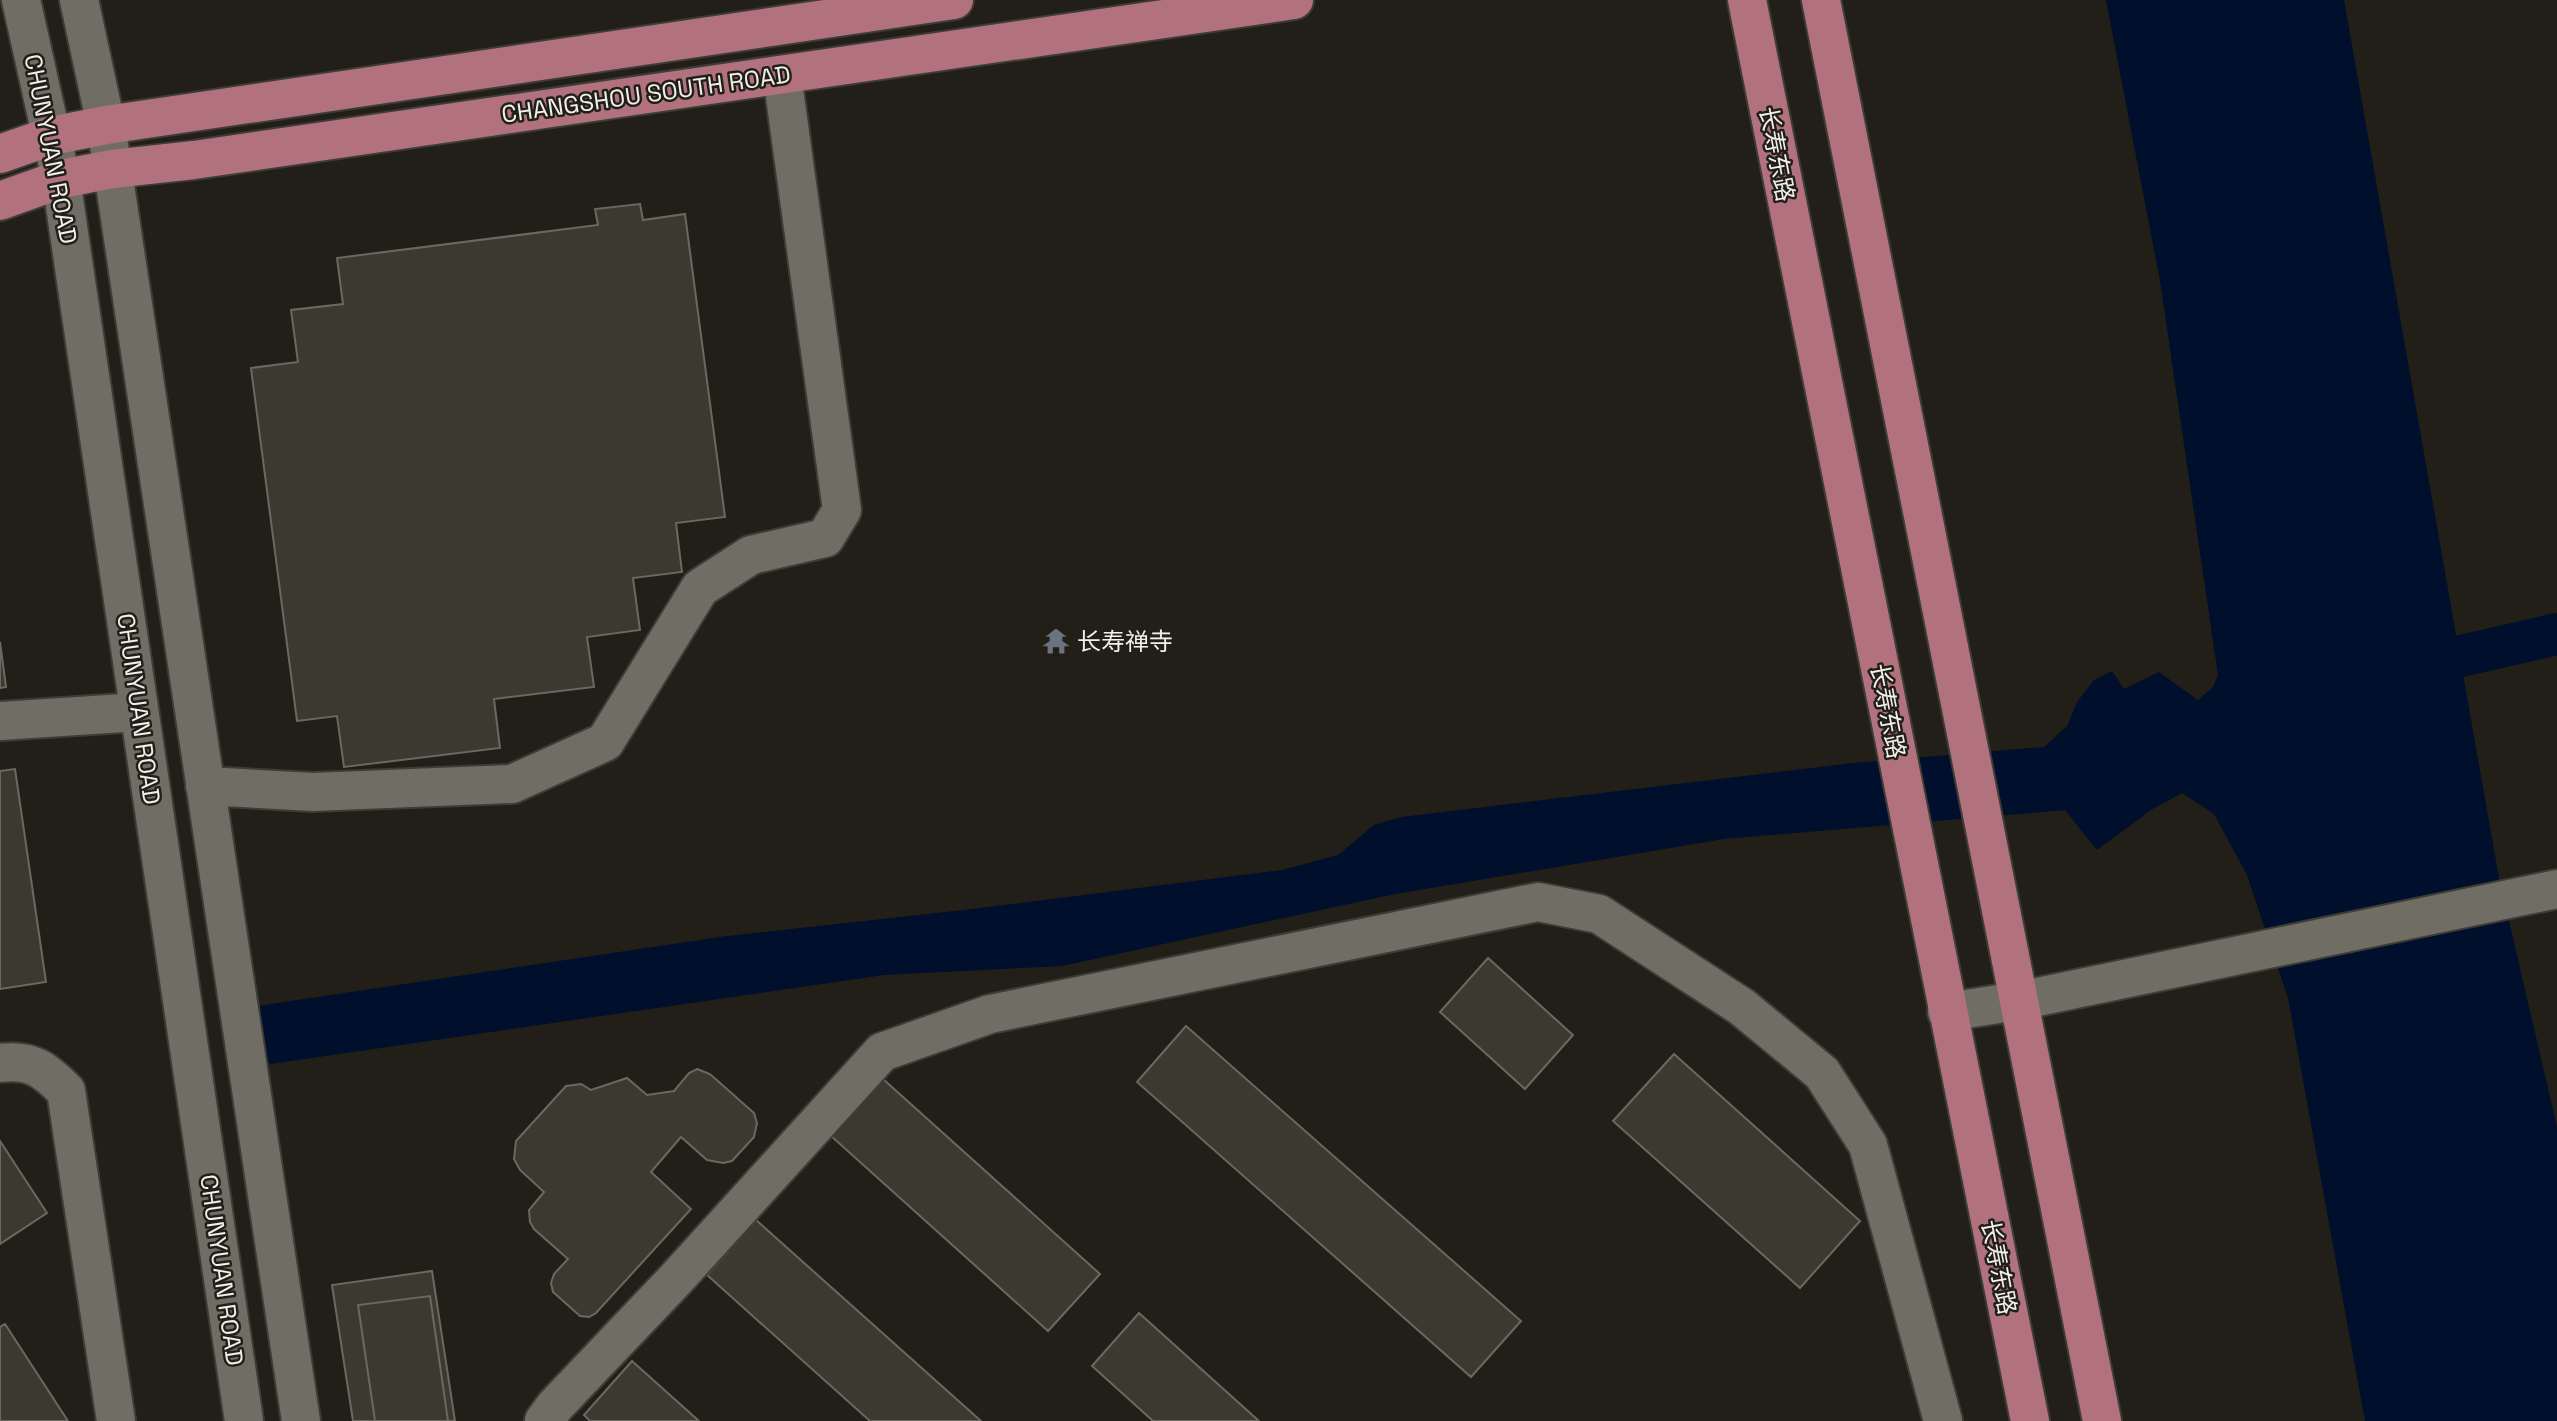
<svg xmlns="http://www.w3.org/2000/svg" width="2557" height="1421" viewBox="0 0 2557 1421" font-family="'Space Grotesk','Noto Sans SC',sans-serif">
	<rect width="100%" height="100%" fill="#211f17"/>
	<path fill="#000f2b" d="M2106,0H2344L2499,878L2557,1127V1421H2365L2288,998L2247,875L2214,814L2182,793L2151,810L2097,850L2065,810L1724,839L1395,894L1062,966L884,975L270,1064L252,1039L250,1007L727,936L964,910L1282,870L1338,855L1374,825L1401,817L1853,763L2044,747L2067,726L2077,702L2094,680L2112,671L2124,689L2159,672L2198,700L2213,687L2218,675L2160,281Z"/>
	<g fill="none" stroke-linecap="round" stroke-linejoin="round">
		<path stroke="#000f2b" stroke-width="42" d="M2404,669L2557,634"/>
	</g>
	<path fill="#3c3931" stroke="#6b685f" stroke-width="2" d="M640,204L643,220L685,214L725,517L676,523L682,572L633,578L640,630L587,637L594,687L494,699L500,748L344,767L337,716L297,721L251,368L298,362L291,310L343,304L337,258L598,225L595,209Z
		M0,642L6,687L0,688Z
		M15,769L46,982L0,989V771Z
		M1488,958L1573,1035L1525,1089L1440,1012Z
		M1186,1026L1521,1321L1471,1377L1137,1082Z
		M1674,1054L1860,1221L1800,1288L1613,1121Z
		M697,1069L710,1074L754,1113L757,1123L754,1137L732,1161L723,1163L707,1160L681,1137L651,1172L691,1209L596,1313L589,1317L580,1316L553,1292L551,1283L554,1274L568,1259L534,1229L530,1222L529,1210L544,1192L520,1170L514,1159L516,1141L566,1086L581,1084L591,1090L627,1078L647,1095L674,1091L689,1073Z
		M883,1079L1100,1274L1048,1331L831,1136Z
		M0,1141L47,1213L0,1244Z
		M756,1220L981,1421H870L707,1275Z
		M432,1271L455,1421H353L332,1285Z
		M430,1296L448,1421H375L358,1305Z
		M1139,1313L1259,1421H1153L1092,1366Z
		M5,1324L68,1421H0V1327Z
		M632,1361L699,1421H590L584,1415Z"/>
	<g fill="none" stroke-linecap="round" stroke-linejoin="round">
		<g stroke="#3e3c37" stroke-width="42">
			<path id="minor" d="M21,0L61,179L244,1421
				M79,0L106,125L301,1421
				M0,721L139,712
				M205,786L313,792L512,784L605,742L700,588L751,555L825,538L842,510L782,75
				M1947,1012L2018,1001L2557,889
				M0,1063C32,1059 45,1070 66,1091L116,1421
				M544,1421L555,1406L675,1280L882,1052L990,1014L1538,902L1599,914L1742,1007L1822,1073L1868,1145L1943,1421"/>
		</g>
		<g stroke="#3e3c37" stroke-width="42">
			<path id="major" d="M1747,0L2030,1421
				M1821,0L2102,1421
				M0,154L51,136L106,125L954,0
				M0,201L61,179L112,169L194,160L1294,0"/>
		</g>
		<use href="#minor" stroke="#706e64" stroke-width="38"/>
		<use href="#major" stroke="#b1727e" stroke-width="38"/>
	</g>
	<defs>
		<g id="temple-bare" transform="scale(2.1)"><path d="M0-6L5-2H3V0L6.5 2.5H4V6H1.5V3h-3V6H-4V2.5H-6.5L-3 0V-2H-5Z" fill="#6b7280" stroke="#211f17" stroke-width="2.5" paint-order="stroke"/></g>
	</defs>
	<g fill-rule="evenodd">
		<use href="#temple-bare" x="1056" y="641"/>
	</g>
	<g text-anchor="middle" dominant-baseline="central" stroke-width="5" stroke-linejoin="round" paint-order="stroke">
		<g font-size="24" fill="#f1f0ea" stroke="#211f17">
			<text transform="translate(646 94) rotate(-8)">CHANGSHOU SOUTH ROAD</text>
			<text transform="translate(51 149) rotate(79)">CHUNYUAN ROAD</text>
			<text transform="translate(1777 154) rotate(79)">长寿东路</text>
			<text transform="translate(139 709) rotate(82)">CHUNYUAN ROAD</text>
			<text transform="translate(1888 711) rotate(79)">长寿东路</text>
			<text transform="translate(1999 1267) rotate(79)">长寿东路</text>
			<text transform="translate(222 1270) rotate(82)">CHUNYUAN ROAD</text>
		</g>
		<g font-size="24" fill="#f1f0ea" stroke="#211f17" text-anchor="start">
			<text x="1077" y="641">长寿禅寺</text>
		</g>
	</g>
</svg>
